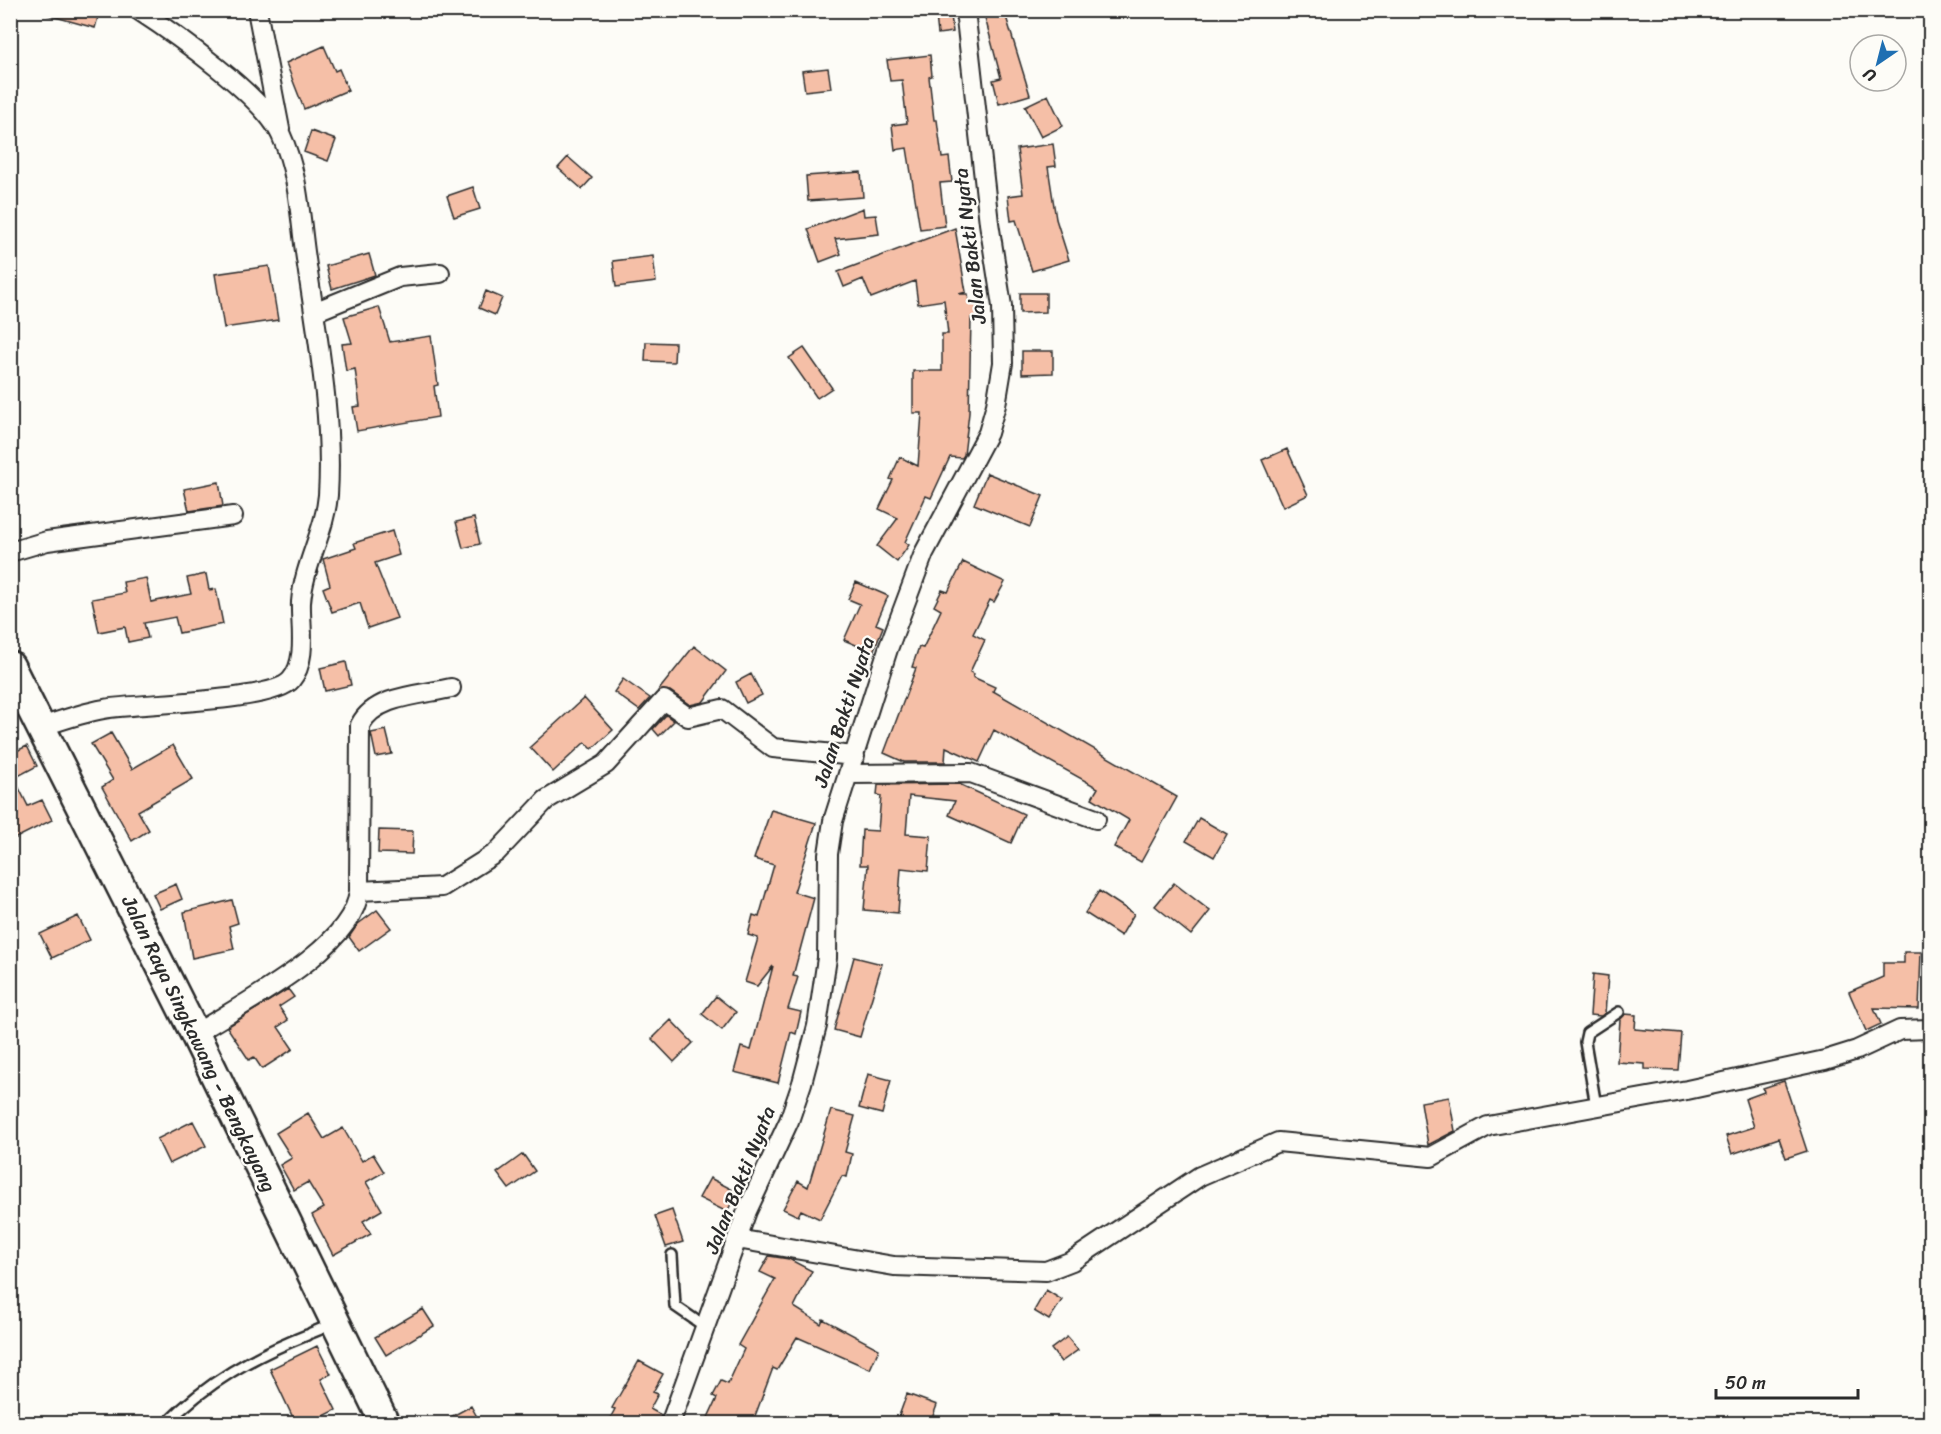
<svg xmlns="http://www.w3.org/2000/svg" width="1941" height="1434" viewBox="0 0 1941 1434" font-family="Sriracha,sans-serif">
	<rect width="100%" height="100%" fill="#fdfcf7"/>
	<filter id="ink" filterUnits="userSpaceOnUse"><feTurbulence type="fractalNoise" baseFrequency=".0167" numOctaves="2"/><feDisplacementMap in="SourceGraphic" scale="12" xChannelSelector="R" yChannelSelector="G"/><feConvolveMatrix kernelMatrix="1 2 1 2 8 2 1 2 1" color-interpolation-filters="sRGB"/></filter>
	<g filter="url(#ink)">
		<path fill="#f5bfa7" stroke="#2b2b2b" stroke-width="1.5" d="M48,10H100L95,28L48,15Z
			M983,10H1004L1030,95L999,104L993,80L1001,78Z
			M951,15L953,32L938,34L936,16Z
			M324,46L335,71L339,69L348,90L304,109L286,63Z
			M930,55L932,76L929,77L934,120H937L942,158L949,157L952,182L940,183L945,226L920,229L907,148L895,150L892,125L907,123L902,80L890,81L887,60Z
			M828,68L831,88L805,91L802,71Z
			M1048,95L1063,126L1041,137L1025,106Z
			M311,131L336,140L328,161L304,152Z
			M1053,144L1056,166L1048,167L1056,219L1069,260L1032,271L1016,220L1011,221L1008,196L1023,194L1017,149Z
			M568,157L592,178L582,189L558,168Z
			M861,172L863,197L808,201L806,176Z
			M473,187L480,209L454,217L447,196Z
			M863,208L864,216L876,215L879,234L835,239L841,254L820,262L808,229Z
			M955,228L966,292L959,294H968L969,302L977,301L979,317L971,318L969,413L964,455L962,458L950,457L931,498L926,496L905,542L909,545L897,562L877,546L898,518L879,509L893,480L890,479L900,457L918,466L922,413H913V371H942V334H948L944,300L918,304L915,281L871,298L863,279L844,287L838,272Z
			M369,254L375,275L332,289L326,266Z
			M653,256L656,282L616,287L613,261Z
			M269,266L278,320L224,328L215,274Z
			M486,291L502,298L495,315L479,308Z
			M1020,293H1046V312L1020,313Z
			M379,307L390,342L431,336L438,385L434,386L438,417L357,431L353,407L360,406L355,369L346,371L342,344L352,343L344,317Z
			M646,342L675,343L674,362L645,361Z
			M804,348L832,388L817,398L789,358Z
			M1022,351H1053V373L1022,374Z
			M1287,449L1308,495L1283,507L1262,460Z
			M987,473L1043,496L1030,527L974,504Z
			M219,482L223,506L189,511L184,489Z
			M474,518L480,544L463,548L456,522Z
			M392,531L399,555L375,563L397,618L368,628L360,603L332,612L323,588L330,585L323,559L356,548L354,543Z
			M963,562L1005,582L994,602L990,600L973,634L985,640L970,672L974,674L973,677L995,687L993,691L1177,797L1141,862L1114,847L1129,820L1092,798L1098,788L994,730L979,762L946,747L945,762H904L884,753L916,668L912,667L919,647L923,648L941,610L934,606L942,590L948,592Z
			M206,574L209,590L216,589L223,624L179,633L175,617L144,623L148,638L128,642L125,627L99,632L92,599L125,593L123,582L146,578L151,602L191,594L187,578Z
			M856,582L888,596L876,624L883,627L873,652L844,640L860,604L848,599Z
			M694,646L726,671L703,702L690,705L670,691H658Z
			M346,662L351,685L325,691L320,668Z
			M751,674L762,695L746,703L736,682Z
			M623,679L650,698L639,710L614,692Z
			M584,698L613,730L592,749L585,742L553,772L530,747Z
			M666,715L674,721L659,736L653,729Z
			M386,730L392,754L376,757L371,733Z
			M111,733L132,769L173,745L193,779L138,811L149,830L132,841L102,787L113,780L91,744Z
			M27,746L37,766L14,778L28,806L42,800L52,820L10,841V754Z
			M959,784L1024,814L1011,843L949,815L955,801L909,796L906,834L931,836L928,871L901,868L898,913L864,910L868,865H860L862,830L878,831L881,796L877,795L878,785Z
			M771,810L816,823L794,892L814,898L793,976L798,977L788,1009L801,1012L796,1034L791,1032L778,1083L734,1072L741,1047L751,1050L773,966L757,986L745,982L758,938L748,935L753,915L759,917L774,865L754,859Z
			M1199,818L1227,834L1214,857L1186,841Z
			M379,830L413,831L412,854L378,853Z
			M1174,883L1210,911L1191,935L1155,906Z
			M176,884L182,899L160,909L153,894Z
			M1099,891L1134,914L1121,936L1085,913Z
			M232,900L238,923L229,926L234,949L192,958L184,912Z
			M377,910L391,928L359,951L349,937L358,924Z
			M78,916L90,940L52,958L40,934Z
			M1904,952H1921L1919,1009L1874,1008L1881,1024L1866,1031L1849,992L1883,977V963H1904Z
			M854,957L882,964L860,1037L834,1030Z
			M1593,974L1608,976L1605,1013L1601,1016L1590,1015Z
			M288,989L294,997L279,1007L288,1020L278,1027L293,1049L262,1069L254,1057L249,1060L227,1027Z
			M716,996L736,1012L722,1030L702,1014Z
			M1625,1014L1636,1015L1635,1029L1681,1033L1678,1070L1645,1069V1064L1617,1062L1620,1020Z
			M671,1020L693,1043L674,1062L652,1039Z
			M868,1074L891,1080L882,1114L859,1108Z
			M1784,1081L1807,1151L1786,1158L1779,1138L1732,1154L1726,1136L1754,1127L1745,1099L1764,1092L1763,1088Z
			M1449,1097L1455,1131L1428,1145L1421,1102Z
			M831,1110L855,1116L845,1152L852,1154L847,1177L842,1176L820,1219L801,1210L798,1216L783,1209L798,1181L808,1187Z
			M308,1113L324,1139L343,1128L362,1161L373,1154L384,1172L366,1182L382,1210L363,1221L371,1234L333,1255L312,1215L324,1208L308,1182L294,1190L280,1165L292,1158L276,1133Z
			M193,1121L206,1146L169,1164L157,1139Z
			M523,1154L535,1171L509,1189L497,1173Z
			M710,1178L737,1192L727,1212L699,1198Z
			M672,1210L683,1242L666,1247L655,1216Z
			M769,1256L789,1259L812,1271L794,1307L821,1324L823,1319L879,1349L870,1369L797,1337L777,1370L773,1368L752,1424H705L717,1398L713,1396L721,1381L728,1384L744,1349L738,1345L775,1279L760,1272Z
			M1046,1290L1062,1300L1049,1320L1034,1311Z
			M423,1309L434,1326L386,1355L375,1337Z
			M1067,1337L1078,1350L1061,1362L1051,1349Z
			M317,1346L331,1374L321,1379L336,1410L308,1424H296L270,1369Z
			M639,1361L663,1374L653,1392L658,1394L650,1409L661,1415L659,1424H607L615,1409L612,1408Z
			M907,1394L937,1405L930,1424H896Z
			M471,1406L481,1424H438Z"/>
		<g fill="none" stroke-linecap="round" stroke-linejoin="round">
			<g stroke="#2b2b2b" stroke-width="14">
				<path id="service" d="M1596,1106L1585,1042L1587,1033L1619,1012
					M672,1255L675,1306L707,1328
					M311,1333L333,1324
					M166,1424C207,1382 254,1356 307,1335"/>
			</g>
			<g stroke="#2b2b2b" stroke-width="22">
				<path id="minor" d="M257,10L280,129
					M314,312L400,277L440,273
					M10,552L47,541L233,516
					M41,727C62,720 82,713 104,709C138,703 273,702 291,680C308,660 300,626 301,602C304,564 325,532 328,495C333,417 317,335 306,259C300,218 299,174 281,135C264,97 175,34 138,10
					M848,774L971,773L1096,819
					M359,891L442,887L496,853L546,800L606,764L664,700L688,717L722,709L773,748L855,756
					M195,1034C240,1005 354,948 359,891L360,725C375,695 422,695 451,688
					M737,1239L894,1266L1046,1271L1072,1261L1200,1176L1278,1142L1431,1157L1488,1126L1687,1090L1825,1060L1857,1050L1900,1030L1930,1029
					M670,1424L747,1211L789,1121L802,1083L817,1026L827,958L828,854L833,821L888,649L924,553L988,433L996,405L1003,363L1002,306L989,223L965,10"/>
			</g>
			<g stroke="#2b2b2b" stroke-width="33">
				<path id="primary" d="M10,666L195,1034L385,1424"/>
			</g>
			<use href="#service" stroke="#fdfcf7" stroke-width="9"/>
			<use href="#minor" stroke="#fdfcf7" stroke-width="18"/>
			<use href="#primary" stroke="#fdfcf7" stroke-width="28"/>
		</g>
	</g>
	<g text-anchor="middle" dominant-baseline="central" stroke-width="4.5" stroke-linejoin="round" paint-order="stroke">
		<g font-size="20" fill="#2b2b2b" stroke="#fdfcf7">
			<text transform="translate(970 246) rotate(-97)">Jalan Bakti Nyata</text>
			<text transform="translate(844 712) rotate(-72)">Jalan Bakti Nyata</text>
			<text transform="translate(199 1044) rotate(64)">Jalan Raya Singkawang - Bengkayang</text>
			<text transform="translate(740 1180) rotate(-68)">Jalan Bakti Nyata</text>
		</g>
	</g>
	<rect width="1941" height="1434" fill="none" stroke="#fdfcf7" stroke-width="36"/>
	<rect x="18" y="18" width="1905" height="1398" fill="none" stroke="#2b2b2b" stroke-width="2" filter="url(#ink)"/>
	<g transform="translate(1878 63) rotate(215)"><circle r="28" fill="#fdfcf7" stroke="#a9a8a5" stroke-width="1.5"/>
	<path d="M0-4.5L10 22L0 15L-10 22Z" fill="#1f6fb2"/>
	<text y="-9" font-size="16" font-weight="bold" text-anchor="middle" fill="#2b2b2b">U</text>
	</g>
	<path d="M1716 1389v9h142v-9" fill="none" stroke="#2b2b2b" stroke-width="3"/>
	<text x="1725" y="1389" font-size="18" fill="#2b2b2b" stroke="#fdfcf7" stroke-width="4.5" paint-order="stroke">50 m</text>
</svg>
